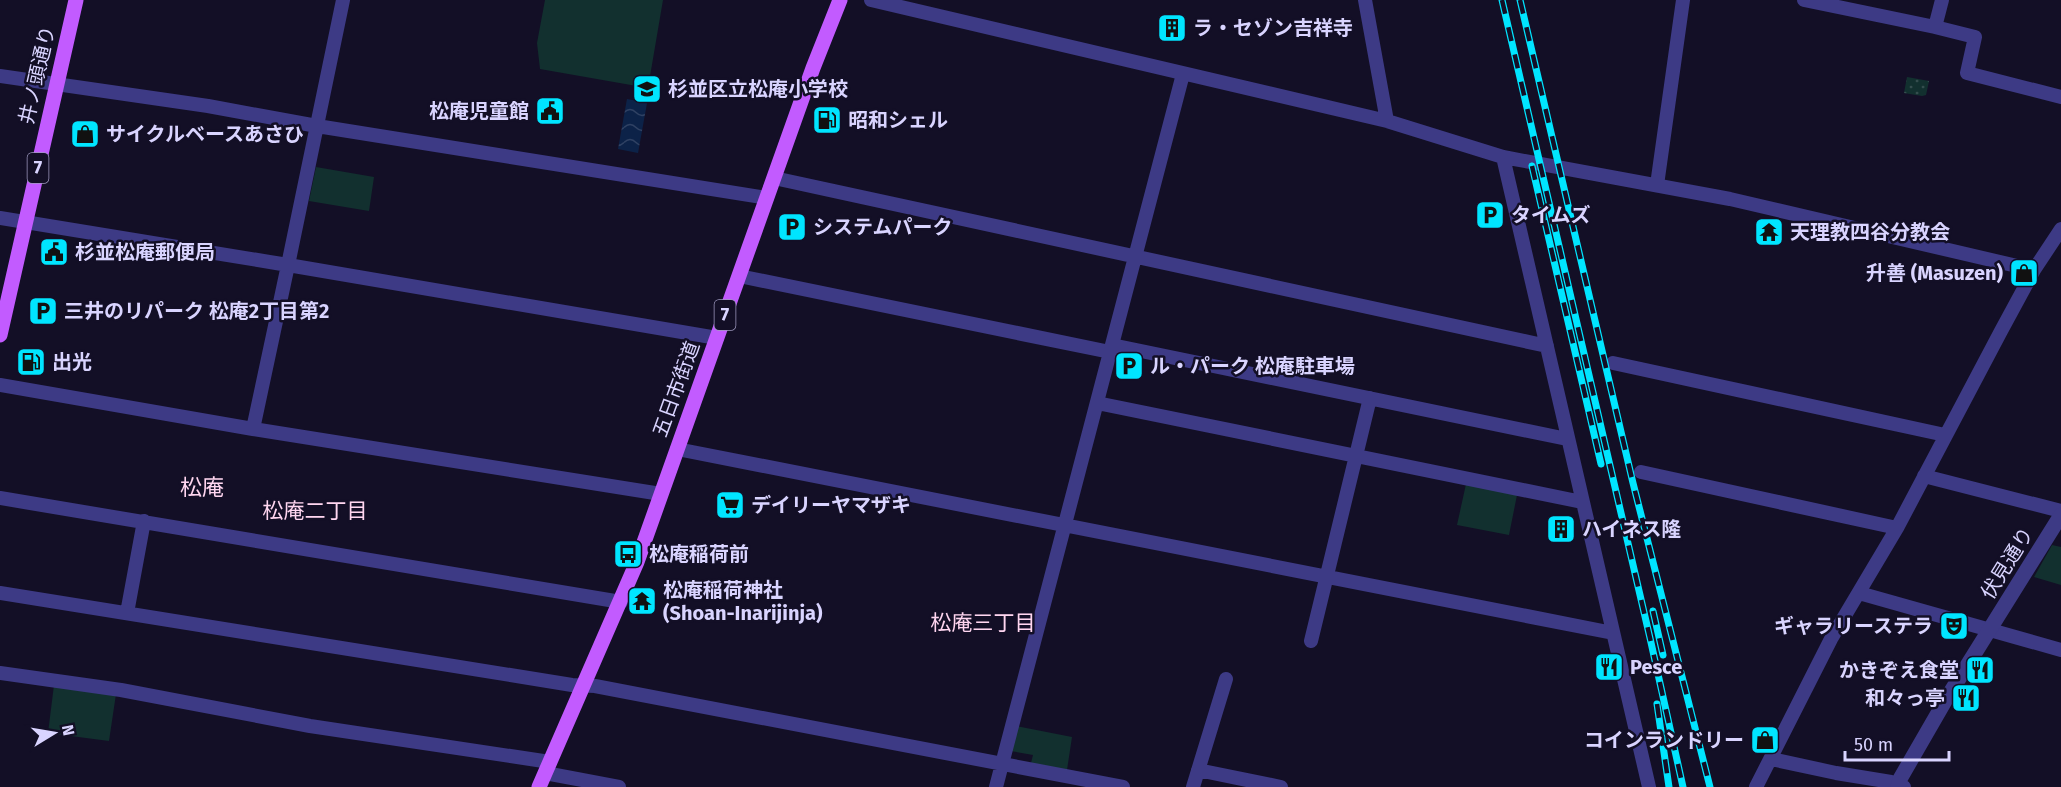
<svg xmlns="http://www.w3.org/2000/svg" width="2061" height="787" viewBox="0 0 2061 787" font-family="'Fira Sans','Noto Sans JP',sans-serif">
	<defs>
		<pattern id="grass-dots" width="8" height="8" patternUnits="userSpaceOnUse" patternTransform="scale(1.5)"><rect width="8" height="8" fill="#12302f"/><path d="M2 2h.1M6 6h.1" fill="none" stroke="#344d4e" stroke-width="1.8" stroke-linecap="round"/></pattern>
		<pattern id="water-waves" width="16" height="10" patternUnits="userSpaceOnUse" patternTransform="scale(1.5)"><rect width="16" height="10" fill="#0c2248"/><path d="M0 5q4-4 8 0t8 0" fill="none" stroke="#2f4163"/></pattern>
	</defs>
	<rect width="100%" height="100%" fill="#130f26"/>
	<path fill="url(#grass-dots)" d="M1907,77L1929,81L1926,95L1922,96L1904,93Z"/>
	<path fill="#12302f" d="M545,0H663L648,88L540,69L537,43Z
		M316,167L374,177L369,211L309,201Z
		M1466,484L1517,495L1509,535L1457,525Z
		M2052,545L2061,547V585L2034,577Z
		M54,685L116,694L109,741L48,733Z
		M1016,726L1072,737L1067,770L1031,763L1033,755L1011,751Z"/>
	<path fill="url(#water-waves)" d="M627,99L647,103L638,153L618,149Z"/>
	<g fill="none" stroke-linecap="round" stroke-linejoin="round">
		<path stroke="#3d3a85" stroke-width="14" d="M871,0L1387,121L1503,157L1730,199L2034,270
			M1365,0L1387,121
			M1804,0L1935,27L1975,37L1967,73L2061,97
			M1935,27L1942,0
			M0,76L208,106L317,126L767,198
			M1503,157L1649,787
			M774,178L1547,346
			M1657,185L1683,0
			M0,218L288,265L343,0
			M739,276L1110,352
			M1112,345L1567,439
			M1613,363L1945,435
			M0,385L253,429L661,494
			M1097,403L1582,502
			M253,429L288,265L717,338
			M677,449L1613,633
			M1641,472L1897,528
			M1924,476L2061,511
			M0,498L621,602
			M0,593L572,685L595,686L1123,787
			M1859,593L2061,650
			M127,613L144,521
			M1311,641L1370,398
			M0,673L121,690L310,726L550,762
			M1771,759L1836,773L1891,782L1904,787
			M1198,770L1281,787
			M545,773L619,787
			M996,787L1183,74
			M1193,787L1226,679
			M1756,787L1831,639L1897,528L2001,331L2034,270L2061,229"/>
		<path stroke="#3d3a85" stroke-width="15" d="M1898,787L1900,779L1945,701L2061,515"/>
		<path stroke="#c25bff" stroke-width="15" d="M0,335L76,0
			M539,787L637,562L813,68L840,0"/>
		<g stroke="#00e5ff" stroke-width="7">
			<path id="rail" d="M1502,0L1650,638L1683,787
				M1520,0L1633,483L1710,787
				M1532,166L1601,464
				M1653,611L1663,655
				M1657,704L1669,787"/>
		</g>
		<use href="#rail" stroke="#130f26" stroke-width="4.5" stroke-dasharray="14" stroke-linecap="butt"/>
	</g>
	<defs>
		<g id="building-square" transform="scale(1.5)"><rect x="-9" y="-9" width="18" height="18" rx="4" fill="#00e5ff" stroke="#130f26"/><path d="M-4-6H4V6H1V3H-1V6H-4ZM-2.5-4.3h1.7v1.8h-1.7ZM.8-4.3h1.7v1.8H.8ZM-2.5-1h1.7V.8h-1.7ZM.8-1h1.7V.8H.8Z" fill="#111"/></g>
		<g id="school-square" transform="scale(1.5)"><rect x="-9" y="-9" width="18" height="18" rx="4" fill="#00e5ff" stroke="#130f26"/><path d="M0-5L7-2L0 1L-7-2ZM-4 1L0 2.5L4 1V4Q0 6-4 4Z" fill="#111"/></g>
		<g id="civic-square" transform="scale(1.5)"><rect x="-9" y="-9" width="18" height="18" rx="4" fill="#00e5ff" stroke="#130f26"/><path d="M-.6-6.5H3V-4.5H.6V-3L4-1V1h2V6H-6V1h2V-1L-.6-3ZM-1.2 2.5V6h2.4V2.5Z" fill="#111"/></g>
		<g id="fuel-square" transform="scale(1.5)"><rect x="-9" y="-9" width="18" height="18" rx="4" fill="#00e5ff" stroke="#130f26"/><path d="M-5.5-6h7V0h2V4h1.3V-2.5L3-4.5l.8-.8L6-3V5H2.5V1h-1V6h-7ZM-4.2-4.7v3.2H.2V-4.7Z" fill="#111"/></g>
		<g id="shop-square" transform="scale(1.5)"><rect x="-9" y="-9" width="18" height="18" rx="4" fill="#00e5ff" stroke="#130f26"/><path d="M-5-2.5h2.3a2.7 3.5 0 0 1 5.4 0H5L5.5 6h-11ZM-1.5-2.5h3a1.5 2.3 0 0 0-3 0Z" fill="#111"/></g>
		<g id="parking-square" transform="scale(1.5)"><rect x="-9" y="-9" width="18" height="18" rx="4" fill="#00e5ff" stroke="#130f26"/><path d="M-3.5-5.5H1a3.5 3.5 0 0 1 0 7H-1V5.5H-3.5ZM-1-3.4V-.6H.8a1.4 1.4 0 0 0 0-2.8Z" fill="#111"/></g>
		<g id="temple-square" transform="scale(1.5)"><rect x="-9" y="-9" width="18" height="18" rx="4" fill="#00e5ff" stroke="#130f26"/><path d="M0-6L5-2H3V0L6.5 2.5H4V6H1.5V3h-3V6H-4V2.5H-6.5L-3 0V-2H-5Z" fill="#111"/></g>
		<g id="supermarket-square" transform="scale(1.5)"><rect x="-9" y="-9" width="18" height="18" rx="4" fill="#00e5ff" stroke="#130f26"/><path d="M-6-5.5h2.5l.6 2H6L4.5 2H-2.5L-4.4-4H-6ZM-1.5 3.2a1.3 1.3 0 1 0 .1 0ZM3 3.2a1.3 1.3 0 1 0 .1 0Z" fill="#111"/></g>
		<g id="bus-square" transform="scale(1.5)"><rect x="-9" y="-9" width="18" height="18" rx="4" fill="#00e5ff" stroke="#130f26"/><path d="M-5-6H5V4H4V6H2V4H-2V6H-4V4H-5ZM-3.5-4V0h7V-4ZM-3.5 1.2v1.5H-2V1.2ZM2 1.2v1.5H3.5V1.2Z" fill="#111"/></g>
		<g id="theatre-square" transform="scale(1.5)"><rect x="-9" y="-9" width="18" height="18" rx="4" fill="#00e5ff" stroke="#130f26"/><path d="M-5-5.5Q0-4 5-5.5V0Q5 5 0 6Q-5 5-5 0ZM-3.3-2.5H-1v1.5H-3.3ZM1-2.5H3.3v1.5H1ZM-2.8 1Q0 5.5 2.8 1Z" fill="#111"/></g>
		<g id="restaurant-square" transform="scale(1.5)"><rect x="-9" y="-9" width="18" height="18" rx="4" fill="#00e5ff" stroke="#130f26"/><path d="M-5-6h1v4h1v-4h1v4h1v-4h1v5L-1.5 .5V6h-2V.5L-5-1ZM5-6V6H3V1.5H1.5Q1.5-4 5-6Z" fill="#111"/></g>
	</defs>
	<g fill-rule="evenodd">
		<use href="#building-square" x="1172" y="28"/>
		<use href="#school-square" x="647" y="89"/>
		<use href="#civic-square" x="550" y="111"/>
		<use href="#fuel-square" x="827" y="120"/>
		<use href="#shop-square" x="85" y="134"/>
		<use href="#parking-square" x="1490" y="215"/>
		<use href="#parking-square" x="792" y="227"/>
		<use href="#temple-square" x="1769" y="232"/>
		<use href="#civic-square" x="54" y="252"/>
		<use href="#shop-square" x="2024" y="273"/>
		<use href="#parking-square" x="43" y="311"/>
		<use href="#fuel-square" x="31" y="362"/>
		<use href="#parking-square" x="1129" y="366"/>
		<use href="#supermarket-square" x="730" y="505"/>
		<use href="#building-square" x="1561" y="529"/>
		<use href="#bus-square" x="628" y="554"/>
		<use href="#temple-square" x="642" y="601"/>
		<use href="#theatre-square" x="1954" y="626"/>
		<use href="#restaurant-square" x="1609" y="667"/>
		<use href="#restaurant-square" x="1980" y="670"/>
		<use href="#restaurant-square" x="1966" y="698"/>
		<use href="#shop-square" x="1765" y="740"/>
	</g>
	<g text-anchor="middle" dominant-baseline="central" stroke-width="5" stroke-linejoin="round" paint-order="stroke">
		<g fill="#130f26" stroke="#9e99be" stroke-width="1.5">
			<rect x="27.5" y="153" width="21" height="30" rx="4.5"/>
			<rect x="714.5" y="300" width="21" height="30" rx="4.5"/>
		</g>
		<g font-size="18" font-weight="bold" fill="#d9d4ff">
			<text x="38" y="168">7</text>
			<text x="725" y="315">7</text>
		</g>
		<g font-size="20" font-weight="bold" fill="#d9d4ff" stroke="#130f26" text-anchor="start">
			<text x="1193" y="28">ラ・セゾン吉祥寺</text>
			<text x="668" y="89">杉並区立松庵小学校</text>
			<text x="529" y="111" text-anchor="end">松庵児童館</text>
			<text x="848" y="120">昭和シェル</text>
			<text x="106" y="134">サイクルベースあさひ</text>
			<text x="1511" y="215">タイムズ</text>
			<text x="813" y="227">システムパーク</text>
			<text x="1790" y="232">天理教四谷分教会</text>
			<text x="75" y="252">杉並松庵郵便局</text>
			<text x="2003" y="273" text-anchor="end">升善 (Masuzen)</text>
			<text x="64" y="311">三井のリパーク 松庵2丁目第2</text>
			<text x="52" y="362">出光</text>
			<text x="1150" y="366">ル・パーク 松庵駐車場</text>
			<text x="751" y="505">デイリーヤマザキ</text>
			<text x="1582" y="529">ハイネス隆</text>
			<text x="649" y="554">松庵稲荷前</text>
			<text x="663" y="590">松庵稲荷神社<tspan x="663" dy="23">(Shoan-Inarijinja)</tspan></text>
			<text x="1933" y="626" text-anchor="end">ギャラリーステラ</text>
			<text x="1630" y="667">Pesce</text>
			<text x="1959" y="670" text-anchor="end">かきぞえ食堂</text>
			<text x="1945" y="698" text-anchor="end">和々っ亭</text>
			<text x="1744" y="740" text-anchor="end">コインランドリー</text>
		</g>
		<g font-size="20" fill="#d9d4ff" stroke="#130f26">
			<text transform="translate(37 75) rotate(-77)">井ノ頭通り</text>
			<text transform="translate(676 389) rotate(-70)">五日市街道</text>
			<text transform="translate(2007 563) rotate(-58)">伏見通り</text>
		</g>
		<g font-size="21" fill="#ffd6f0" stroke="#130f26">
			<text x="315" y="511">松庵二丁目</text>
			<text x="983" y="623">松庵三丁目</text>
		</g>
		<g font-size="22" fill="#ffd6f0" stroke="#130f26">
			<text x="202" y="487">松庵</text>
		</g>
	</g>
	<g transform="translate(54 733) rotate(79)" stroke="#130f26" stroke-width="4.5" paint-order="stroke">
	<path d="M0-4.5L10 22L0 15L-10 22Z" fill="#d9d4ff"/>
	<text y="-9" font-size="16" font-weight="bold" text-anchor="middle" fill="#d9d4ff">N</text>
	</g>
	<path d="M1845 751v9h104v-9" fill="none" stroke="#d9d4ff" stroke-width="3"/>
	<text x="1854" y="751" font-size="18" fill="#d9d4ff" stroke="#130f26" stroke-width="4.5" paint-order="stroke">50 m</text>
</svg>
